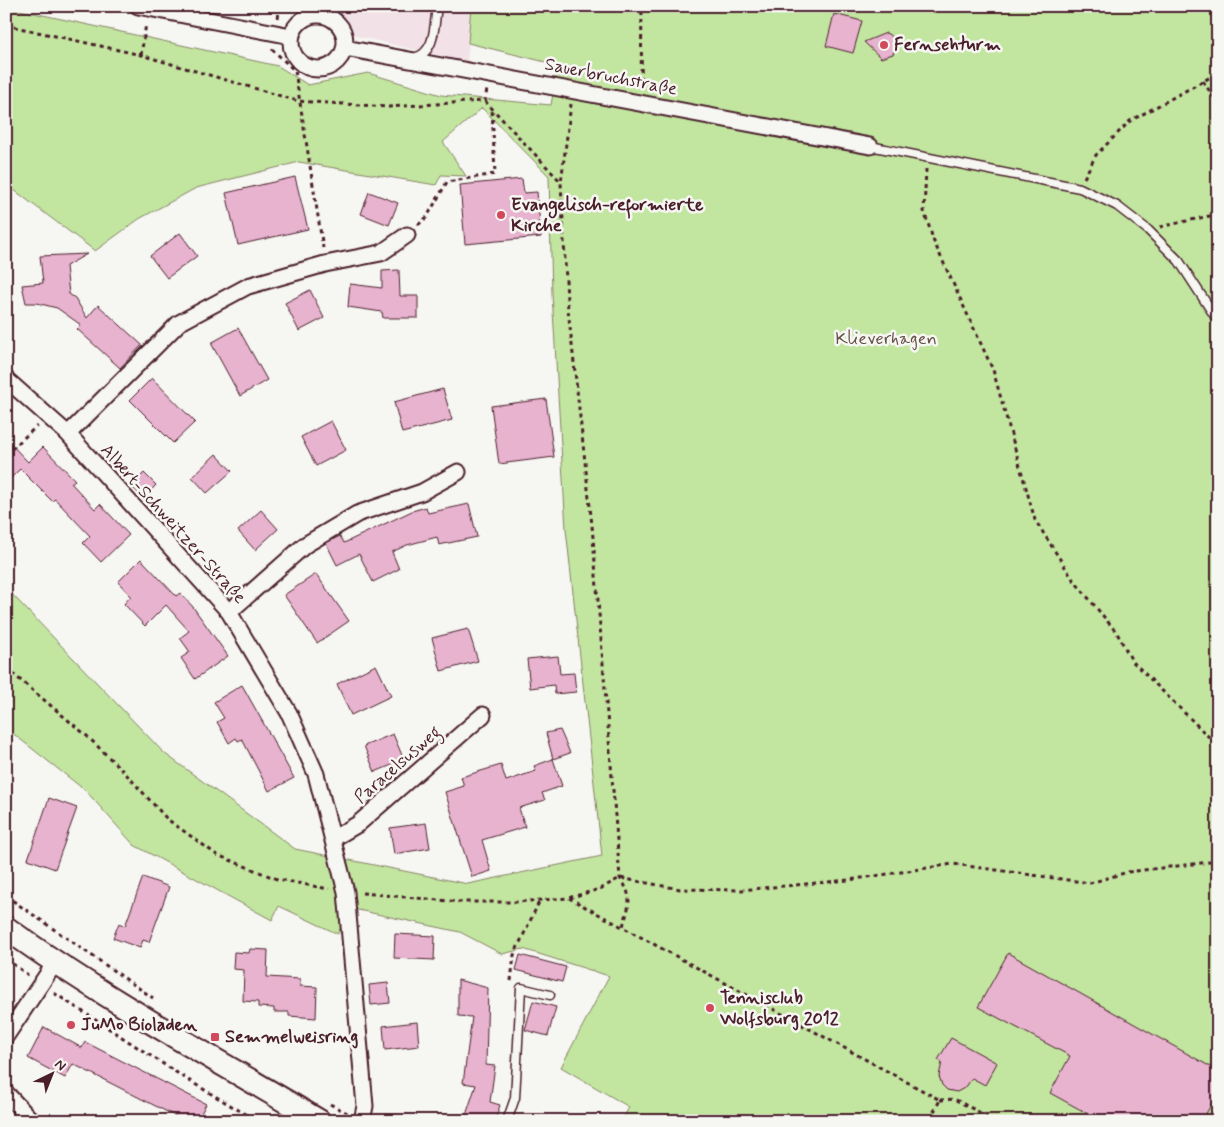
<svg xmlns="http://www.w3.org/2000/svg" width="1224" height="1127" viewBox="0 0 1224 1127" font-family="Mynerve,sans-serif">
	<rect width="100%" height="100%" fill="#f6f6f2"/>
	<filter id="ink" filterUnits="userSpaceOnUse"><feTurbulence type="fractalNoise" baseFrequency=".02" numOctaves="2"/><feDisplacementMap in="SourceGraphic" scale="10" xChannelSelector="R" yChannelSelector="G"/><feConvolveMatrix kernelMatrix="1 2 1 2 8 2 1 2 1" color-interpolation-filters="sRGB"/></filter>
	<g filter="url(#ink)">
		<path fill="#f2e2e8" d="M328,6H472L467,62L356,36L337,8Z"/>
		<path fill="#c2e6a0" stroke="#868266" d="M471,6H1218V1121H622L629,1107L561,1067L609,976L523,949L502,954L460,932L349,908L338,934L279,906L272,920L134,845L86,791L6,728V588L164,753L295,849L468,884L602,856L566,529L552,294L549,176L482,108L443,142L466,176L441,175L436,185L299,162L196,188L139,219L95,251L6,184V7L278,66L308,85L368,73L441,95L551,105L558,65L468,43Z"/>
		<path fill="#e7b3cf" stroke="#4a1f2b" d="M834,14L862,21L853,53L826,46Z
			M886,33L893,37L897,46L893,54L881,58L864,42Z
			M295,177L308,229L238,245L226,193Z
			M522,179L524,193L537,192L541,237L465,244L460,185Z
			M369,192L398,203L389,225L361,214Z
			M180,233L197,256L167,278L150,256Z
			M87,254L66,266L69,294L75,298L87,318L98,305L142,345L120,368L77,329L81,325L57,308L37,303H26L22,285L43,283L40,256Z
			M399,270L400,296H418V318H383L382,312L348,307L350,284L382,288V271Z
			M310,290L324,318L299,331L285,303Z
			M238,328L267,380L240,396L211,343Z
			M152,378L195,422L173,443L130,400Z
			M443,389L452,420L402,433L394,402Z
			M546,399L554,457L499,464L491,406Z
			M331,421L346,450L316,466L301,437Z
			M6,439L28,462L43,447L75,480L71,483L95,509L100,504L129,535L101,562L83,543L90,536L55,499L52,501L20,469L6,483Z
			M216,454L232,471L207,493L192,477Z
			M144,473L156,485L144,498L131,486Z
			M469,504L477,537L439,545L437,537L407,545L392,552L399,569L373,582L359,554L337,565L326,543L340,536L344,543L412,511L426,507L428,513Z
			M261,510L278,529L255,550L238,531Z
			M141,559L176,596L180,593L193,607L228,656L195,679L181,658L190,652L180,638L189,631L166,605L145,626L124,604L131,596L118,582Z
			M316,574L349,621L317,643L284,595Z
			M468,629L478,661L441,671L432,638Z
			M558,656L560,674L574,673L576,692L555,694L554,685L530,688L527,659Z
			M376,665L391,696L351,715L337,684Z
			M242,685L294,778L269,791L242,739L238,741L236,738L229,743L217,722L224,718L214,702Z
			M560,730L570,753L553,759L546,733Z
			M393,734L404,760L375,772L364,746Z
			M553,759L562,786L542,793L545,800L519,808L525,827L482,840L491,871L472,877L445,792L464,786L461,777L501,765L506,781L536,771L534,766Z
			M49,798L77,808L55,869L28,859Z
			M426,823L430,848L394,854L390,828Z
			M143,877L169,887L149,942L143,940L140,948L113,938L119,923L125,926Z
			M395,934L435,936L434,960L394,958Z
			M250,949L268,950L267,977L300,979V986L317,987L316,1018L289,1016V1012H274V1008L258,1007V1002L243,1001L244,970L233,969L234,952L249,953Z
			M1008,953L1218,1071V1092L1202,1121H1101L1050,1093L1070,1056L978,1007Z
			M520,955L566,967L562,982L516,970Z
			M458,980L488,988L486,1065L495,1066L490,1102L500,1105L495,1121H464L476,1085L463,1083L472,1017L458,1016Z
			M388,983L390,1003L371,1005L369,985Z
			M533,1001L556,1007L548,1036L525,1030Z
			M417,1022L419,1046L385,1050L383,1026Z
			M44,1027L82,1048L85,1042L206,1104L197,1121H185L73,1064L65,1078L28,1058Z
			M951,1038L997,1063L985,1085L972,1078L966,1087L957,1092L947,1090L942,1085L939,1076L942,1062L938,1060Z"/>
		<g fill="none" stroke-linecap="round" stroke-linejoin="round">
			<g stroke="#4a1f2b" stroke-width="11">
				<path id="lane" d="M324,15L325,6
					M414,58C436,53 434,25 437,6
					M870,146L1080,188L1117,206L1148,230L1179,261L1218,321
					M507,1121L515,1098L521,988L550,995"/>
			</g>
			<g stroke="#4a1f2b" stroke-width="19">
				<path id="street" d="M138,6L291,36
					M291 42a27 27 0 1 1 54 0a27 27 0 1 1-54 0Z
					M345,48L870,146
					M6,379L68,434L229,612L289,713L316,774L346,892L365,1106L362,1121
					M68,434L179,323L248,286L325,264L381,253L407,235
					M229,612L305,545L357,514L422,492L458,472
					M334,838L358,824L483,715
					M6,1036L55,963
					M6,1093L32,1121"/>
			</g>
			<g stroke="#4a1f2b" stroke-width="26">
				<path id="secondary" d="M6,928C106,1000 214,1058 319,1121"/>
			</g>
			<path stroke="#4a1f2b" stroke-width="3" stroke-dasharray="4 4" stroke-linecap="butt" d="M278,18L280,6
				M6,25L141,55L298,101L389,107L485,101L487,89
				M272,49L295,71L323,248
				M141,55L146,24
				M1203,81L1218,104
				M641,88L642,6
				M485,101L561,182
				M571,104L561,183L567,300L592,525L620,878C634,897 629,907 622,929
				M926,169L924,211L934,242L993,370L1035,520L1072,578L1117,633L1132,661L1218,746
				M1084,178L1096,155L1130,121L1218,73
				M418,225L427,217L447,182L495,174L492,108
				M1160,227L1209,216L1218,220
				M6,454L37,426
				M6,668L87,736L126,774L167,819L217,855L277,879L329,889
				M362,893L460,902H516L568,898L600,889L620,878L680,889L741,890L849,880L953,864L1090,883L1128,872L1218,861
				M6,896L153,998
				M569,898L940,1100L929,1121
				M6,959L28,975
				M511,981L514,955L540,900
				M54,993L188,1080L257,1121
				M940,1100L954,1099L996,1121
				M330,1104L349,1114"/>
			<use href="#lane" stroke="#f6f6f2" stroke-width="8"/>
			<use href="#street" stroke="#f6f6f2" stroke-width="15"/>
			<use href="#secondary" stroke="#f6f6f2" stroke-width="22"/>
		</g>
	</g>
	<g fill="#d1495b" stroke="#f6f6f2" stroke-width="2">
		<circle cx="884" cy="45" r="5"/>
		<circle cx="501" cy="215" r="5"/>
		<circle cx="710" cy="1008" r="5"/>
		<circle cx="71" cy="1025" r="5"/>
		<rect x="210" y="1032" width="10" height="10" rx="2.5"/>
	</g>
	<g text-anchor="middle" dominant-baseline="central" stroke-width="5" stroke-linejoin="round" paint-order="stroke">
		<g font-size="18" font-weight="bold" fill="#4a1f2b" stroke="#f6f6f2" text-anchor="start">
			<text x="894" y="45">Fernsehturm</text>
			<text x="511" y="205">Evangelisch-reformierte<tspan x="511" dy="21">Kirche</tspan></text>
			<text x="720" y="998">Tennisclub<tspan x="720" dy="21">Wolfsburg 2012</tspan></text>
			<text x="81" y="1025">JuMo Bioladen</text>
			<text x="225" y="1037">Semmelweisring</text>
		</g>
		<g font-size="18" fill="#4a1f2b" stroke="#f6f6f2">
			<text transform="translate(611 77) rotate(11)">Sauerbruchstraße</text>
			<text transform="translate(173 524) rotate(48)">Albert-Schweitzer-Straße</text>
			<text transform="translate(398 765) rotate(-41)">Paracelsusweg</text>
		</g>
		<g font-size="18" fill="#685148" stroke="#f6f6f2">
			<text x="886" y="339">Klieverhagen</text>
		</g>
	</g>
	<rect width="1224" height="1127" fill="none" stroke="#f6f6f2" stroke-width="25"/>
	<rect x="12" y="12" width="1199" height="1102" fill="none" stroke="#4a1f2b" stroke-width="2" filter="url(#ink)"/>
	<g transform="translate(52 1074) rotate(43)" stroke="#f6f6f2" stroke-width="4" paint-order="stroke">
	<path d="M0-4L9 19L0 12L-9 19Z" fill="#4a1f2b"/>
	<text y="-8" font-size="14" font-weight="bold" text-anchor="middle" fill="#4a1f2b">N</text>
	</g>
</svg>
